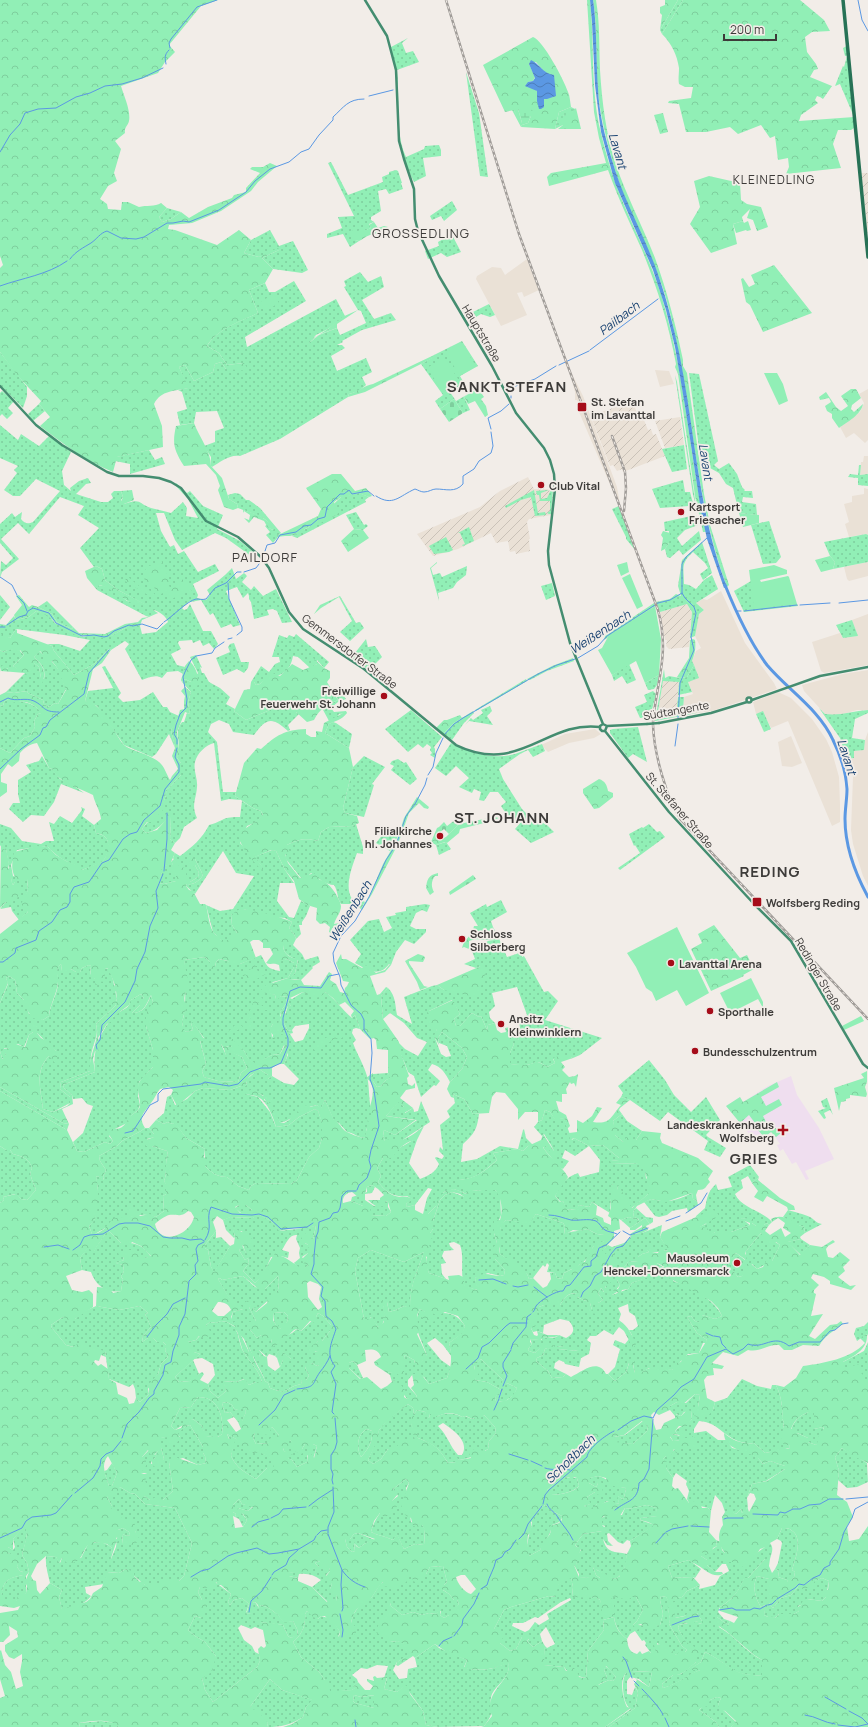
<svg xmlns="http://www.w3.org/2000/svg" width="868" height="1727" viewBox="0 0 868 1727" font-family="Manrope,sans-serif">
	<defs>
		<pattern id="industrial-furrows" width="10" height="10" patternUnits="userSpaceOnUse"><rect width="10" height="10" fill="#eae1d6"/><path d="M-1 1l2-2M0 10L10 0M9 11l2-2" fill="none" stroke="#cac2b8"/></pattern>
		<pattern id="grass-dots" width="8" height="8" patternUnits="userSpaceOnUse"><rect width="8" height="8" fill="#91efb6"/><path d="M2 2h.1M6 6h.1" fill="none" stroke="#7ece9d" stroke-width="1.8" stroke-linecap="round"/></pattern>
		<pattern id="forest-crowns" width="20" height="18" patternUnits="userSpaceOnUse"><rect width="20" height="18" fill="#91efb6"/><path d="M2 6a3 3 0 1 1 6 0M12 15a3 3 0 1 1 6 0" fill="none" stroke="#7ece9d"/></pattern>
		<pattern id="wetland-marsh" width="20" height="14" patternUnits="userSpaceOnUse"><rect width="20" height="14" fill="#91efb6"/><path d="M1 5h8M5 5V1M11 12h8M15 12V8" fill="none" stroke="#7ece9d"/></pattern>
		<pattern id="cemetery-stones" width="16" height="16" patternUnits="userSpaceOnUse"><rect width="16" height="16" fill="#91efb6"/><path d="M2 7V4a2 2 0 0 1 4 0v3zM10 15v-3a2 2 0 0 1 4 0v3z" fill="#7ece9d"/></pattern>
		<pattern id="water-waves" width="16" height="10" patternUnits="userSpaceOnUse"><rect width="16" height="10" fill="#5b98e3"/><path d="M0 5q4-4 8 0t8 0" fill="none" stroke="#4c7db9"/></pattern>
	</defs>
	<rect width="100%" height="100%" fill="#f2ede8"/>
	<path fill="#eae1d6" d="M527,259L539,290L524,297L522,292L517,293L527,315L501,326L476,279L477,276L492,267L501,268L505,275Z
		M569,370H570L583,396L617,487L621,510L579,412L582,411L577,400H575V392Z
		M655,370L669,371L674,384L660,387Z
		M868,389V440L865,443L854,433L846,438L840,427L860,412L864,403L859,394Z
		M864,456H868V474L860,475L861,462H863Z
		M864,488L868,489V535L865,534L849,537L845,524L849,522L844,504L852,502V496L864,494Z
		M868,562V576L849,581L847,579L844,567Z
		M721,591L745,643L774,683L777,689L712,711L689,714L683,710L684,697L693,694L688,682L696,670L692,661L696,651L701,648L695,636L696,626L699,614L704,610L696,603L703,599L707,600Z
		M868,614V665L824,673L821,671L812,642L840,633L843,638L858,636L852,620Z
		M868,670V710H857L837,716L825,714L804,691L802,685L843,674Z
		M778,692L791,698L812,719L826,739L832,752L839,777L840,805V822L832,826L788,721L771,728L763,712L756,714L753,702Z
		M595,729L601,734L594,738L569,743L548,752L541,745L565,734Z
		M868,732V886L863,876L853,844L851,830L853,777L849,760L854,758V751L864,750L865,740Z
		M791,736L802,763L792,767L782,766L778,742Z"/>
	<path fill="url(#industrial-furrows)" d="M861,173H868V236Z
		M631,402L634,405L638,416L642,415L648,430L651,429L653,435L656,434L665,456L623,472L622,469L617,471L613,465L610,466L590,414L598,412V413Z
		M680,417L684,445L665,448L655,421Z
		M528,477L534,489H554L551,515L529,519L527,522L530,539H529L530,551L516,554L515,551L510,552L508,541L496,543L491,533L458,549L433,556L417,534L480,507L500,491Z
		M687,604L692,612L689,647L669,649L666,646L667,640H665L660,612Z
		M663,680L679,682L676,716L657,717Z"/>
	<path fill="#efdeef" d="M791,1076L797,1095L819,1128L834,1159L805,1171L809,1179L806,1180L796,1162L792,1164L783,1149L780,1151L777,1145L780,1144L772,1132L766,1136L765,1135L756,1142L726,1106L740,1097L743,1102L768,1086Z"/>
	<path fill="url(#grass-dots)" fill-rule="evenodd" d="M678,0H683L662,34L660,30Z
		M408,38L402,43L406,53L413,51L419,62L397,70C400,98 394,131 406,157L424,149L425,146L439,145L441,150V156L423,158L426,176L414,182C407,169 402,152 399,136L398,89L391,47Z
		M847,46L854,117L840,84L835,86L843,66L844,67L847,56H845L843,48Z
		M466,72L479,113L488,177L480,176Z
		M331,162L348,195L383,182L382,177L389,174V172L396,170L398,171L402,183H401L403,189L389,194L386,189L378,191L381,211L371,217V220L374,222L369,224L371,228L355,235V240L359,241L350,247L343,234L327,238V234L342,228L338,217L354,216L328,163Z
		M452,201L457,210L444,221L441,216L432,220L430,216Z
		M167,208L181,212L171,219L162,222L159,217Z
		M270,230L279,246L293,241L308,270L302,273L273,269L262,258L281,249L259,257L244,253L251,240Z
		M450,231L461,252L447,257L441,253L428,259L425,251L439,246L438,242L445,238Z
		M360,272L368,282L381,276L384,287L362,300L374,319L391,313L396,320L362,330L342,341L343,342L337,345H342L345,348L331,356L337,371L366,358L372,372L362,377L366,385L359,391L349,394L348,397L280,439L240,456C230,454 220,462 212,467L211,466V457L204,446L215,442V431L224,428L217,411L196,412L194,423L180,425L177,412L187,409L182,392L178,390L188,388L179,367L185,365L194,381L213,372L215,364L221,362L226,369L244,363L227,365L219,353L207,346C217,329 240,321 258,313L249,290L265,283L269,292H275L294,281L306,301L245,337L247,347L336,299L345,316L328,329L316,335L309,343L319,335L337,328L340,335L366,323L361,311L358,310L344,287L346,286L344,281Z
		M489,304L495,315L490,317L481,314L476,317L473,312Z
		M462,341L478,366L460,376L464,383L450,392L456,401L470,393L464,397L470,410L463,413L454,399L440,409L435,401L443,395L421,364L432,358V356Z
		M0,352L27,387V396L23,408L0,385Z
		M689,373L699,374L718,461L714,465L719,469L729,463L737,474L742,487L745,490L744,491H752L753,498L743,497L742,502L756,504L757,515L739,513L733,488L726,484L719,473L701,463Z
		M675,375L677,382L696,506L693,495Z
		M2,391L14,401L8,408L13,413L7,419L2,414L0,416V393Z
		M39,404L45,411L33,421L28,414Z
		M0,425L18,440L21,434L39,446L49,436L71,452L62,471L64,485L71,491L70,488L79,481L88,478L91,483L86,484L76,494L101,502H108L113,498L111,494L114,491H121L123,497L121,500L124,504C142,498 137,503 151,508C158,510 165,511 171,513L183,502L187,508L186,516L198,518L188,499L175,485L176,483L187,493L190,491L203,506L223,515L217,529L240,541L257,555L247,560L251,556L226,538L215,533L182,550L175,540L164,513H156L161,531L170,547L174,545L178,554L184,551L198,572L215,564L219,571L193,584L198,595L197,598L206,600L210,595L207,590L225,575L232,568L236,579L244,573L247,576L242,582L251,590L254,586L263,596L276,589L292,622L282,623L277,611L273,609L267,610L269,615L254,619L251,602L249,599V596L248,593L243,598L237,587L226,591L240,625L233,627L231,624L221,628L213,613L210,615L201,600L191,602L190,601L182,608L184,610L187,609L190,604L203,631H211L218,644L214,649L209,643L203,646L200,640L193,643L192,640L179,641L178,643L181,649L171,654L177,665L185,667L183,674L178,671L167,672L162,678C155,674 148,678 142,680L125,649L129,644L125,641L111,650L109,649L94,664L74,675L54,651L52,646L47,644H59L80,651L90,640L64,635L16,629L10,638L0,635V624L6,625L14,616L16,620L29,617L36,611L47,614L55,623L62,626L68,631L83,637L91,635L111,636L129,626H140L142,634L156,632L168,622C166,616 159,611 153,610L158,613L149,617L146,616L97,590L98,585L109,587L127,601L146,605L118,590L105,580L102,569L96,566L94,567L80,548L99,528L78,515L84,506L60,497L29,534L18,523L1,539L19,559L2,572L0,578L1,561L6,565L13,558L0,543V524L12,513L15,517L22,512L21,519C25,524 28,524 33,522L60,491L36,479L20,496H13L4,490L17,473L14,470L18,466L0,458Z
		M684,445L687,469L672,472L662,449Z
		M149,450L155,460L162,457L165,464L130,474V464L115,461L116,457Z
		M859,465H861L860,475L868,474V486L858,485V478L848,477L850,474L858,475Z
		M683,480L685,492H690L693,503L689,506L660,508L652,489Z
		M534,490L538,513L545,512L546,515L535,516L531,497L521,500L506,508L505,506Z
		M549,490L541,493V499L547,498L551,490H553L551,514H549L547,513L550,511V501H540L539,495H537L536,491Z
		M235,493L240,494L246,500H249L260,508L281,533L277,536L278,537L273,543L266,535L270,532L265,526L267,525L269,528L273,530C267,515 252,514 238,508L237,504L229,499L228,495Z
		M359,493L369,497L365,500L366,502L297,538L292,536L311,526L341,497Z
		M619,506L636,551L626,539V537L612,509Z
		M356,512L364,525L366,524L368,526L363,530L354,529L346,515Z
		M696,515L698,525L685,530L677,538L682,546L699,531L701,540L683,555L679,550L670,558L667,557L665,549L669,543V531H665L664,522Z
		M769,521L781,557L776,563L763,564L751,525Z
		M469,527L474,541L463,546L462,545L465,544L460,533H458Z
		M866,534L868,535V562L833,569L835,562L830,556L824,542Z
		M446,537L453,550L459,547L449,552L434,554L429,546Z
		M702,542L712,573L703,580L700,574L708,568L705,563L693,552C680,564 684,568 684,584L689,585L696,589L704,580L712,575L718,589L696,603L704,610L699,614L695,636L690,638L692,612L687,604L660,612L656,602L670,599L676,594L681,596L678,586L682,560Z
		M437,562V563L431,568L433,575L440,573L442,577L467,566L466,575L457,582L453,588L438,593L439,601L430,568Z
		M751,581L797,604L798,606L744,612L734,591Z
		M552,583L555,596L546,600L541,586Z
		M0,595L10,607L0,620Z
		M340,596L356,623L360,622L364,628L350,641L340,632L352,621L339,597L321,608L314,614L320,605Z
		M47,601L73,627L72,629L57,622L52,614L38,607Z
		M654,603L655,606L604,640L605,636Z
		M852,620L858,636L843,638L836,625Z
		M296,634L329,662L324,668L317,660V664L310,668L298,657L293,656C290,673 280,676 265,679L260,684L256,685L254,682H251L261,666L269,672L275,664L280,662L279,657H272L279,635L287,638L289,635L294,637Z
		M366,639L368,647L375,646L382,657L369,670L351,658Z
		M234,643L241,662H249L248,668L244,673L237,669L223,675L216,658L230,652L228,647L230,644Z
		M10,649L19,650L24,655L13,666L18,669L12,670L1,667L0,672V650L3,652Z
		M39,651C46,657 53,661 58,669C61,673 63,683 66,689L58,704L55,703L49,707L44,704L43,700L28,693L27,691L14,693L6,692L25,673L32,670L33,662L39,667L41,678L44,679C46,668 41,664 34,657Z
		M196,655L202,668L200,667L202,673H204L209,682L220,688L230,697L226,704L235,709L234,711L246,720L270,710L288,707L299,714L288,725L290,730L288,731C272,716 266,718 254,735L233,732L229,724L219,720L211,724L208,732L217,742L223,792H236L235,796L241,800L229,799L221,801L214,743C206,745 197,753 195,762C193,770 198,779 197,787C196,800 191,805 197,818L184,827L180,838L175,843L170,839L171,817C160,824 161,829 146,833L142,829C150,819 168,803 166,790C172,786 175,780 181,775V763L177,758C177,754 179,751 179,748C179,738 175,731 182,722H184L187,713L190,714L188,702L191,692L182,682L185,679L191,682L198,673L190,657Z
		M573,658L574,661L547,671L530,680L527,679L552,666Z
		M629,664L636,680L627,684L622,676L614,681L612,675Z
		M694,665L699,678L688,682L692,692L678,695L679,682L663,681L657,717L676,716L678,697H684L683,710L689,714L702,712L655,721L664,669L665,678L669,676L680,678L687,677Z
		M105,666L121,693L118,697L123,702L140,700L153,692L163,707H167L170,712L179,716L171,730L175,748L169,734L156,754L152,757L124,745L97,706L85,701L88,691L113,688L102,667Z
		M659,675L657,685L654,689L648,690L645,683Z
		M526,679L527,681L476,711L475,710Z
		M653,691L656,694L650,717L640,718L635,707L647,702L644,695Z
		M343,695L346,699L338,702L331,708L334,712L346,711L347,713L339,714L336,718L329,721L322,708L338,700L337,697Z
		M8,699C21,702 33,701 42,713L38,714L34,721L35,727L30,736L24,738L10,753L0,748V705L3,706L4,702Z
		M490,706L492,711L487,716L493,725L469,721L465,725L471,718L473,720L483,713L481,710Z
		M819,708L825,714C840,716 853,711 868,710V713L855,719L852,738L865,740L864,750L854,751V758L847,759L840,738Z
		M411,710L442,737L434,747L435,749V758L430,755L432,753L430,750L431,747L427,744L423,748L418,744L408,752L385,729Z
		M473,711L474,713L464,723L452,740L443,734L454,723Z
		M763,711L771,729L764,732L756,714Z
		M333,722L336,723L352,734L349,748L325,733L329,724Z
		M638,727L647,762L633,754L628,758L610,733V730L613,729Z
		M451,743C471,753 493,760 515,754C524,751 533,747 542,744L545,751L533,757L528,750L520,754L499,769L503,779L522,809L529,816L547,825L554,832L531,843L515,829L522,821L507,819L505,812L501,806L506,802L498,792H490L484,801L479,800L481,792L474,789L472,793L459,787L469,778L456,766L446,776L435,768Z
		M42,756L49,768L52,769L60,779L70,783L84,793L61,784L54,802L44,816L31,815L23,822L9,809L13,803H20L18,794V780L31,772L26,765L39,761Z
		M364,756L385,767L372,784L374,785L364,817L345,813L343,808L353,767Z
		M398,759L404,763L406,762L417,779L410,785L391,770L394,766L390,764L392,761Z
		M242,801L253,808L261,811L263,816L254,823L247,826L240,843L263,868L254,857L272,850L276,851L285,870L294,883H280L277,901L289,917L294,918L301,901L310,906L306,916L302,922V925H299L301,934L296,939L294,934L289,928L292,922L285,918L273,917L244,909L231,915L232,925L237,933V936L228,940H221L213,932L206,905L220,911L233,909L254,876L236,873L223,851L195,894L186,886L187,884C194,885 199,881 203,875L195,859L192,865H195L199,873L198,877L190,882H187L173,858L175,853L180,856C192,847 202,839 209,825C214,824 217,822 222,820C227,817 233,817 240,817Z
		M81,807L85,809L82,816L94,825L96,833C106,835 110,840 108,850C107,854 106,858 103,861C98,865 88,867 82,870C76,864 73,865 66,861C59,858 53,852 48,847C38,846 28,849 17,850L11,865L13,876L27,879L28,890L24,902L28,912L19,920L12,911L11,907L0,909L6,902H12L15,882L13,885L12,883L6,849L4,851L0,845V824L11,828L22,841L41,844L46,841H54L49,822L54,824L60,816L72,823L82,810Z
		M356,824L363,847V854L357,853C352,867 344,886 352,899L359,898L365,902L361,909L354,904H341C337,898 338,891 334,885C326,885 318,878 311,873L308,876L301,878L285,858L287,845C299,839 306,838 318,841L321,832L329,827L352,826Z
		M649,824L657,832L660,831L665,837L620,870L618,868L640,853L635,845L634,846L629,834L642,827L643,828Z
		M387,829L398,836L390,851L376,843Z
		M446,842L451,849L439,855L436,845Z
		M172,862L177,877L176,881L164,884L157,883L162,873V868Z
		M501,900L507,912L491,921L493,927L488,931L482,925L478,926L470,913L486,904L487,907Z
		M425,904L430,905L427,912L422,910L416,913L410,926L416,929H426V932L414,944L405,940L396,952L391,965L389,964C379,978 367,970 355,963L361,954L350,940L368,921L379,919L384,932L392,928L386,917L396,915L395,913L406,911V907Z
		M497,934L507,957L522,952V957L524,956L544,992L548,991L558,1001L545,1020L602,1038L580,1055L573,1058L571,1057L553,1059L555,1063L547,1067C536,1059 538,1063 526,1065C522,1066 515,1064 510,1064V1053L514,1044L508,1040L513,1034L518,1040L521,1034L519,1021L527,1015L517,987L492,993L495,1006L489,1012L490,1018L495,1023L488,1025L487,1030L481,1016L479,1017L472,1013L460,1026H456L454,1019L460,1014L452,1000L429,1011L437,1029L435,1038L441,1054L446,1057L451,1056L447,1046L439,1043L438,1038L442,1032L462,1048L467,1057L462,1069L450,1082C445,1073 442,1067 432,1064L428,1070L440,1081L436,1086L434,1085L421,1097L414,1076L408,1072L405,1064L398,1048L399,1043L405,1049L418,1056L427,1042L417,1038L404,1023L390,1013L383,1019L381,996L388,988C396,996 395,1005 397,1015L412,1024L404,997L432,986L437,985L444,990L481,966L476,968L464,964L475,959L472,951L488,941L494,940L493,936Z
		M283,945H293L302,954L305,960L318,956L320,962L312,967L313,968L301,980L294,979H288L295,973L298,960C290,957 283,954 283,945Z
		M261,955C268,966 265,968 280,971L279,965L273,963L287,959L294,963V967L288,978L273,982L265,991L275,995L276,999L281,996L287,997L286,1004L280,1012L281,1022L273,1024L271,1027L272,1038L276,1032L290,1034L295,1042L303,1040L309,1028V1024L295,1026L292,1030L288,1031L283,1021L288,1006H291L288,1002L290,998L292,999L303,992L311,995L325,992C336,999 342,1010 352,1018L355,1015L360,1029L356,1028L353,1029L352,1033L356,1040L353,1043C357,1054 364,1065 367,1076C370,1088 368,1103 373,1115L366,1130V1138C358,1138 354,1133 347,1132L339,1123L334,1121L325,1100L321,1109L317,1105C312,1106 308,1107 304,1109C295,1113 289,1123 280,1122L263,1097L272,1100L254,1091L246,1094L258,1097L270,1112L276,1127L289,1125L299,1117L315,1109L318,1111L322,1122V1138L319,1148L309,1157L297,1180L291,1184L256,1183L251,1186L249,1190L238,1186L227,1177C217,1177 212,1173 205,1166V1149L186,1138L175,1123L173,1124L167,1122L164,1124L156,1120L164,1113L167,1097L171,1095L175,1105L187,1099L195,1091L203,1088L230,1090L241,1086H246L247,1079L259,1069L268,1075V1079L272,1076L284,1083L294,1085L299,1079L284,1064L288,1055L284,1045L280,1054L272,1055L255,1064L249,1060L244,1051L236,1044C231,1049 227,1047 221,1044L226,1055L230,1051L242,1057L247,1068L241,1073L238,1082L218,1081L204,1077L202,1071L206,1064L200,1040L204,1038L193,1023H191L193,1030L186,1032L183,1029L182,1021C187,1013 185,971 184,960L205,957L215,967L216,962L219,959L240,964Z
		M61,964L62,971L71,969L76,972H80L82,968L89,965L91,966L90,974L95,979V985L105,969L109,968L113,980L117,999L115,1002L116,1005L96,1024C99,1035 94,1041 92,1051C90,1057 91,1065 90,1071L61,1082L60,1089L70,1097V1103L53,1112L43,1109C41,1089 34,1072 49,1056L52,1057L56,1051L37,1033V1027L34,1026L33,1032L29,1035L24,1047L18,1044L9,1048H4L6,1055L4,1059L2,1058L0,1051V1003L8,984L6,978L9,976L15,980L17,993L24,1000L29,1014L43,1020L49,1016C50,1004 58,994 58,982C58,974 54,970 61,964Z
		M141,994L144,998L140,1005L132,1013C144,1013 147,1005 151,995L153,1002L146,1026L153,1050V1067L139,1082L138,1096L140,1105L138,1110L132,1115L127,1123L115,1129L109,1136L113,1141L110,1144L105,1142L84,1152L77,1151L73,1142L83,1133L93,1106L87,1104L82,1098L73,1099L72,1095L64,1088L63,1085L95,1072C92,1050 100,1032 114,1016C117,1012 126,1010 129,1005C130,1004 129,1001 131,1000Z
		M649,1060L665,1080L674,1095L691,1112L706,1097L720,1120L706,1135L708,1137L726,1148L720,1157L704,1150L708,1141L668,1112L660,1121L630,1100L621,1097L623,1093L618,1086Z
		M388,1073L391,1078L386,1080L381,1086L377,1087L373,1081V1074Z
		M0,1087L63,1123L69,1124L67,1130L0,1091Z
		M453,1094L464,1099L473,1114H479C477,1129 475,1133 463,1144L461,1162L477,1159L500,1146L518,1149L523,1130L524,1129L526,1138L533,1145L528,1146L523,1151L518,1149L493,1153L497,1160C484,1171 476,1179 459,1180L467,1189V1194L454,1189L444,1192L436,1206L428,1214H423L427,1198L432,1189L428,1188L415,1205L407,1207L406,1204L412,1199L407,1196C394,1198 386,1192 378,1182L381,1176L377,1168L383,1158L413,1140H417L409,1163L420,1179C428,1176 436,1172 439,1164L435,1158L436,1157L442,1159L444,1156L439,1151L440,1147L443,1150L440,1125L450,1117L447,1111L455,1103Z
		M827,1098L833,1115L830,1110L824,1113L826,1118L824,1119L818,1111L826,1108L823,1107L821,1101Z
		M399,1101L404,1107L405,1113L413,1108L414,1112L418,1111L421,1101L430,1122L401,1141H385L383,1136L384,1130L395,1135L417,1120L386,1116Z
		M545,1110L550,1112L555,1119L564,1118L572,1140L574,1138L589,1146L603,1145L619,1158L620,1160L611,1161V1163L640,1164L645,1170L646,1178L648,1180V1194L636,1205L631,1208L618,1186L617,1191L612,1184L610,1213L592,1202L589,1207L579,1205L577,1209L566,1210L563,1201L561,1202L555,1196C562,1184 564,1178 578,1173L580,1177L599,1172L600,1160L589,1146L575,1156L565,1150L562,1158L569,1161L563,1169L559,1167L544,1149L543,1146H546L554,1151L551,1145L544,1134L542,1136L534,1127L538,1122L542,1120Z
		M622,1114L627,1121L642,1131L636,1140L623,1142L615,1135L613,1121Z
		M145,1128H149L154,1134L155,1137L147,1139L152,1146L167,1151L168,1155C164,1162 168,1172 164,1181L166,1184V1194L163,1196L164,1211L156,1217C137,1209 111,1225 95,1234H92L89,1226L95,1219L98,1189L96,1177L98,1176L104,1180L103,1177L106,1170L100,1161L99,1156L117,1146L122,1141L141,1131Z
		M0,1146L6,1150H10L13,1154C23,1157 29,1158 32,1168C28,1176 34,1182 36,1190L27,1200L21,1199L15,1194L3,1197L4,1200L0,1203Z
		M750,1165L759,1177L752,1183L748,1176L741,1180L743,1188L735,1194C741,1208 763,1211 772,1222L769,1225L767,1223L764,1225L756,1226L747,1219L741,1218L750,1225L731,1232H715L711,1235L699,1227L706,1224L709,1215L695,1217L705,1208C707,1198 708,1191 716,1184L718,1190L732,1187L728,1177Z
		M372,1185L375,1187L372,1193L365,1194V1200L374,1206L385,1201L388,1202V1207L391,1212L386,1216L370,1215V1207L363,1206L351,1201L352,1197L367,1192V1187Z
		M482,1190H495L500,1195L501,1215L494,1233L497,1243L495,1259L505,1270L504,1275L500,1276L488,1273L475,1278L478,1290L465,1287C459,1274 465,1258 460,1245L454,1242L449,1243L450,1246L454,1250L444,1251L442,1256L446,1263L441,1264L442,1274L446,1279L429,1273L426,1266L427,1257L423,1255C416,1274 410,1287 410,1308L404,1306L396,1310L389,1312L387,1302L383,1305C386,1313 386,1319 381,1326L378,1327L371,1317L369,1320L364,1319L355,1271L358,1258L371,1250L404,1262L424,1252L430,1233L433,1229V1221L440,1200L445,1195L452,1192L465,1197L471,1191Z
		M692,1193L693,1199L697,1201L698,1205L688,1212L687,1208L672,1211L667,1215L659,1217L655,1216L644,1202L651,1199C668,1203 676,1201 692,1193Z
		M239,1205H246L252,1210L253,1213H241L235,1208Z
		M636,1208L646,1217L653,1218V1222L650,1224L645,1218L630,1228L621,1220L629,1217L638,1220L639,1219L634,1217L633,1212Z
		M788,1210C794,1212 804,1214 810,1217C815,1220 816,1223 822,1224L805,1233L804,1227C797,1225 789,1222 783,1217Z
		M256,1213L271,1221L280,1231C292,1229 304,1229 316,1226L313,1239L305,1243L308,1245V1253L302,1257L308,1265L304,1270L298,1268L294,1263L300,1258L299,1253L300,1248L296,1239L297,1235C289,1234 286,1244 282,1250L289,1252L288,1258L281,1256L271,1257L263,1275L255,1283L243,1271L249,1263L248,1258L245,1260L239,1250L242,1245L246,1253L247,1250L242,1231H238L233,1228L235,1237L234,1238L226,1230L223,1220L230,1217L253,1218Z
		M536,1214L563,1223L565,1226L564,1234C574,1230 577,1232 587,1229L597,1234L604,1235V1241L593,1247C590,1261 576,1267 564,1273L562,1279L557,1278L555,1273L547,1272L549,1265L547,1263L545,1267L543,1265L533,1278L529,1279L527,1274L500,1254V1230L501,1224L506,1220L529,1223Z
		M662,1225L660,1237L669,1250L652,1253L647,1250L649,1252L642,1254L638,1257V1261L628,1262L615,1280H617L620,1285L612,1295L628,1289L632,1283L645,1278L651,1272L655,1262L663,1267L677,1266L683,1269L675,1275L673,1281C691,1287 714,1299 722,1316L715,1319L702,1315V1324L695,1321L691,1316L687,1317L697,1333L707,1340L706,1343H703L699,1353L688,1354L672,1370L649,1368L641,1373H635L633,1364L629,1363L626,1372L615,1381L608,1374L615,1367L620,1349L613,1345L615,1340L625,1344L629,1339L633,1347L632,1335L629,1330H633L638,1326L635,1316L629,1312L628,1304L618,1308L621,1314L619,1320L620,1321L619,1323V1327L613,1335L604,1330L596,1336H590L587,1340L591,1343L589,1354L581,1358L579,1367L565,1364L564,1362L559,1360L555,1363L554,1368L566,1374L563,1377L552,1378L548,1371L536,1361L537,1358L543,1355L545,1349L547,1348L579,1351L571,1348L557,1346L556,1348C543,1341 545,1345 535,1353L529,1351L528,1349L532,1344L530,1339L542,1340L541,1338C547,1337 554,1340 559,1335L566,1338C575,1333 575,1328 569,1321L560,1319L544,1325L543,1333L537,1331L533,1332L531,1328L539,1307L544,1305H560C565,1297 567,1293 578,1293L577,1297L586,1301L592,1310L590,1303H598L603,1300L598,1294L601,1288L604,1292C606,1282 613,1275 613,1266L600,1252L608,1245L612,1247L624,1243L631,1237L630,1234L642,1233Z
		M108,1230L121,1243C135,1242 143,1245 151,1257L145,1258L123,1257L124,1260L116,1263L123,1265L124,1271L121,1277L123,1279L121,1291C107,1294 95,1285 91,1272L82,1270L80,1258L88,1247L94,1251C97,1244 103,1239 106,1232Z
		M216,1231V1238L221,1237L230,1246L214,1273L211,1267L208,1250L205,1248V1245Z
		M761,1233L780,1245L772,1261L757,1269L752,1264L742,1276L738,1277L727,1264L736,1253L745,1260L746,1251Z
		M801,1239L810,1245L801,1255L787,1242Z
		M243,1276L255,1287L265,1289L278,1276L279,1282L278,1290C272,1298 263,1304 256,1312L253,1308L249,1307L256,1321L250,1330L257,1338L261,1335L272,1339L271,1343L292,1333L297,1329L301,1331L316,1317L318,1313L323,1316L331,1325L330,1331L322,1341H318L313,1346L315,1352H318L319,1365L317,1366L312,1363L305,1367L309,1376L306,1380H302L301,1384C285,1387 289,1396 270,1388L268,1383L265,1381C262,1371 256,1365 253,1355L275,1371L280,1367L283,1360L291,1359L280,1350L275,1356L269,1354L267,1357L259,1350L260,1357L252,1354L249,1347L250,1354L244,1339L236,1330C239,1336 240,1346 243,1351C249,1362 259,1369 262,1382H256L249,1385L244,1379L236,1382L224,1381L226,1391L218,1398L210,1391L208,1384L215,1375L213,1364L202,1358L194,1359L200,1354L188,1350V1342L196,1340L207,1328L206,1325L210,1322L216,1323L221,1321L227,1322L235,1327L231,1320L233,1312L243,1309C227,1299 227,1294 218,1279L220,1278L222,1280Z
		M96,1306L119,1310L140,1306L148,1313L145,1314L151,1327L143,1336L142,1342L148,1338H153L157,1342H163L166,1345V1348L165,1350L168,1357L161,1364L158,1374L148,1389L149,1394L140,1402L136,1398L135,1389L133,1384L129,1387L109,1379L105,1351H90L66,1345L52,1328L51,1325L63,1317L75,1319L83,1312Z
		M420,1309L426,1312L425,1314L432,1316V1313C447,1312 457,1313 465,1326L463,1333L449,1343L452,1357L443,1345L435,1338L427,1343L441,1360L451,1367L447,1378L429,1384L424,1377L413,1374L408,1380V1386L417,1396L416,1397L407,1399L394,1380L392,1382L390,1375L387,1373L403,1370V1364H407L404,1358L405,1355L414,1360L415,1363L422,1361L427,1356C422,1339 411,1327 420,1309Z
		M284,1312L288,1316L287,1322L280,1329C274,1324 273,1321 274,1313Z
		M868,1322V1336L867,1334L857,1341L854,1334L856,1328L864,1326Z
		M868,1342V1381H864L843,1368V1362L864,1351Z
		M481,1359L503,1380L502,1385L507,1383L517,1388L514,1395L504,1402L496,1401L495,1398L497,1394L503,1391L487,1382L475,1380L476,1376L474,1365Z
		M193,1360L199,1374L190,1381L179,1382L175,1377Z
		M353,1361L357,1365L363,1378L361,1379L349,1368V1363Z
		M742,1379L757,1386L771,1389L772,1385H776C781,1395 783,1408 782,1419L784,1422L783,1428L790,1448L765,1453L754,1443C726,1445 722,1422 699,1421L694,1429V1433L706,1431L718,1440H726L732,1448L745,1451L757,1457L763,1464L770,1461L785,1466V1469L766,1481L752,1484L747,1498L748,1508L747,1507L746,1511L742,1513L741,1509L736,1514L732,1512H725L722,1503L715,1495L711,1511L708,1508L689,1503L687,1499L689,1491L686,1484L687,1481L676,1473L673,1478L666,1468L663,1459C673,1448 682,1448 695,1442L692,1438C686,1439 679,1441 673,1441L670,1436L673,1434L680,1436L675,1431C681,1425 687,1425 692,1419L691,1411L684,1412L681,1416L676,1414L675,1416L670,1410V1406L677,1402L686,1403L695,1394L700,1395L698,1407L703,1415L713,1410L715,1402L727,1398Z
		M198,1397C219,1397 224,1417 222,1434C216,1440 213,1436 205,1436L202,1426L193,1419L175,1430L171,1426L180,1408L191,1407Z
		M227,1402L232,1405L235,1410L244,1407L246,1412L242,1422H238L230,1412L225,1413L222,1403Z
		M408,1404L413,1408L414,1414L417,1410L425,1412L429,1418L430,1414H437V1417C443,1412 456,1413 462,1417L465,1416L472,1419L484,1415L495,1427L496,1433L489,1441L488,1449C479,1455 470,1458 459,1460L456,1458V1462L448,1463C439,1448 435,1445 418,1438L411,1423L415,1433V1440L406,1442L390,1451L388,1449L381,1459L373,1464L368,1460L377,1439L379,1430L387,1420ZM443,1423C453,1430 470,1441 462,1455H458C449,1445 448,1436 438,1426Z
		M814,1410V1429L823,1427L824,1430L818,1440V1444L816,1445L808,1442V1438L791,1430C795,1418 802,1414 814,1410Z
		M643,1421L648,1427L647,1431L633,1444L615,1443L614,1437L625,1435Z
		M190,1425L203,1447V1453L205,1456L206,1463L198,1465L183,1458L169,1462L173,1491L163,1500H150L144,1496L145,1478L147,1473H141L142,1457L149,1450L155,1455L159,1449L160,1452L154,1459V1461H151V1464L164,1459L161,1448V1438L169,1436L170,1438L175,1436L180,1437L177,1433L186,1426Z
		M272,1427L279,1435L268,1443L256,1444L253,1438L255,1433L268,1432Z
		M367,1429L372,1431C373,1441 368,1450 361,1457C356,1448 357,1434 367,1429Z
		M227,1434L268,1456L273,1461L275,1468H267L256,1479C245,1472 237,1469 231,1456L233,1446Z
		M287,1440H290L302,1449L305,1444H313L317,1446L313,1459L307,1455V1462L297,1467L292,1460L287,1458V1453L284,1451L283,1448Z
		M842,1448L867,1463L868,1482L857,1487L847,1488L838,1480L839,1471L835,1457Z
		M112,1463L117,1473L112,1486H109L104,1471L107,1470Z
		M598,1476C607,1478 617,1488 626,1488L624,1498L622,1499L618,1496L619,1503L617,1504L607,1501L601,1505L597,1504L592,1509L584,1506L590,1504L587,1497L595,1492L601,1481H597L598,1484L596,1487L589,1483V1478Z
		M563,1477L577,1478L579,1486C574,1492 559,1495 551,1495L547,1490Z
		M406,1479L409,1483L406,1488L411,1522L422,1525L425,1529L424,1545L415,1544L404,1549L397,1535L393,1540C385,1536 379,1536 371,1532C375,1516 385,1506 398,1496L393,1489Z
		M120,1487L130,1493L135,1494L145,1504L175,1508L192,1543L184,1576L179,1581H160L161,1586L145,1585L126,1569L119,1573L108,1572L104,1584L85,1587L86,1593L91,1596C86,1604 72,1608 62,1610L59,1597L62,1590L50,1583C48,1574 45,1565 46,1556L56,1557L60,1563L62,1558L66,1560L81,1558L88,1544C97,1541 106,1542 112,1548L111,1559L116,1547L118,1530L123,1528L129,1532L130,1535L126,1536L123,1534L122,1544L137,1537L135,1531L112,1513V1506L107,1497Z
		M239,1499L242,1504L253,1506L248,1511L238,1508L247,1520L243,1527L239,1519L235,1517L236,1514L233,1512V1505Z
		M546,1505L552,1511L562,1516C562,1522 558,1523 552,1525C551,1535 544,1542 540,1550L529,1556L527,1545L529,1535L532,1528V1517L541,1507Z
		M647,1505L656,1508L658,1516L641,1518L640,1520L655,1525L630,1541L627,1540L623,1544L618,1542L609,1533L607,1534L608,1541L613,1546L607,1545L603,1539C607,1554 614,1551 627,1554C626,1564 625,1574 615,1579L606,1576L593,1567L596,1575L601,1579L579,1577V1574L574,1565H576L577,1556L581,1550L575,1545L583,1534L602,1531L605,1526L602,1525V1518L605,1516L622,1515L625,1508C633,1510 639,1506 647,1505Z
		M25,1525C30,1533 24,1546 22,1555L27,1563L29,1572L26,1576V1593L16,1601H0C4,1582 3,1579 23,1575V1572L20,1571L17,1567C19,1558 16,1556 8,1553V1547L13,1550L15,1547L13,1539Z
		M782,1528C784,1528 789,1528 791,1530C804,1537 795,1560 792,1570L795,1572L794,1577L788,1583L787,1580L778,1577L779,1571L775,1569L778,1563L782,1543L781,1541L777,1539Z
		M358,1533L375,1540L364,1544L359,1548L354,1543L355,1551L352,1552L347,1547L345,1539H350L354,1534Z
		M716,1540L721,1542L722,1550L725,1553H757L770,1543C774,1548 772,1552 770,1559H765L748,1578L744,1579C739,1591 732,1600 720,1607L718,1612L724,1619L730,1621L728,1625L717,1617L719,1627C735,1636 746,1652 762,1660V1675C731,1677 730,1664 705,1652L701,1662L689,1670L702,1669C688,1675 678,1684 663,1688L662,1684L673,1675L681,1674L696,1662L678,1628L679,1625L698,1621V1624L702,1623V1621L697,1613L675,1618V1604L668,1608L670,1619L669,1624L682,1646L687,1650L685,1652L676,1655L657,1643V1653H651L645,1645L646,1643L644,1640L642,1641L635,1631L630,1634L627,1639C620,1634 615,1626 614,1617L603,1620L604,1630L588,1651L586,1678C578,1676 569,1675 564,1667L543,1665L545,1646L547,1648L555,1644L546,1627L540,1634L542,1641L533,1647L527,1641L529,1639L522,1637L516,1649L510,1651L500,1643L494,1629L504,1610L511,1607L549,1596L555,1597L557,1585L571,1577L573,1587L572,1597H590L597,1598L600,1600L602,1606L610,1595L636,1597L643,1610L637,1621L633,1625C643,1625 650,1626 660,1625L663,1614L660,1600L661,1596L666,1597L668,1600L682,1597L687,1591L700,1585L699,1589L715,1585L720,1576L729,1571L726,1564H722L715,1572L707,1565V1560L701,1556V1552L710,1551L717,1546ZM570,1598L571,1600L547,1614L549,1619L539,1625L535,1622L529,1630L525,1632L512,1626L513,1623H523L535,1617L538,1618L561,1602Z
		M689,1560L701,1569L695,1578L693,1577L672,1578L668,1566Z
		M319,1561L329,1567L330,1571L326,1575L332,1584L330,1589L337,1595L336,1601L328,1602L312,1587L321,1580C314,1575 308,1573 299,1574L298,1578L289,1576V1573L319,1567L315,1563Z
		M443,1566L447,1582L444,1585L443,1590L449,1594L454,1600H457L459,1604L449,1615L444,1618L440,1615L441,1611L435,1614L429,1613L422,1615L413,1612L402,1615L391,1606L390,1603V1642L397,1641L403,1642L409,1655L397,1662L393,1670L399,1679L407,1678L408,1669L417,1667L415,1658L435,1644L439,1648L467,1660L464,1667C477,1673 496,1669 508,1662C513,1675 497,1684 492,1694C487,1707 498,1710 484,1726L438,1727L426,1725L423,1711L405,1686L397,1692L384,1689L387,1678H384L388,1666L377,1665L367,1669L361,1668L352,1675L357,1679L358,1682L353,1686L357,1687L352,1690L330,1692L325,1680L319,1672L301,1657L293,1642C302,1635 306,1625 305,1614L307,1611L318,1619L321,1616L332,1619L340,1632L338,1637L351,1623L353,1615L359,1606L372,1597L380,1584L408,1568L426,1574L430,1567Z
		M757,1576L769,1579V1603L773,1608L781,1598L791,1595L798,1587L822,1578L829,1581L826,1597L822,1601L807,1599L801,1605L798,1606L799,1611L794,1614H779L775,1618L768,1617L764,1615L765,1605L761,1607C755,1598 752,1586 757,1576Z
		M215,1582L231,1594L228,1602L230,1605L234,1600L242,1598L249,1604L246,1613L251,1614L253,1603L255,1602L259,1608L261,1605C271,1608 278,1614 284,1622L293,1621L297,1629L298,1635L291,1638L288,1636L283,1625L260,1622V1629L255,1627L251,1629L241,1625L238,1628L244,1640L252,1646L255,1652L259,1654L260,1661L257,1667L213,1702L205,1690L202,1678L216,1656L205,1642L195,1636L188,1630L195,1616L201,1618L202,1600L198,1592L200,1587H207Z
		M605,1666L609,1669L616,1677L613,1681L609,1680L597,1685L602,1680L607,1677L604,1670Z
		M631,1671L652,1672L649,1687L639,1679L630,1677L627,1681V1694L632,1695L635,1687L638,1692L635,1708L609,1727H605L631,1709C622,1705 621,1679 626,1673Z
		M270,1679L282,1690L313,1700L306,1707L303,1717C290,1725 282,1727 267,1727L268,1723L250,1710V1707Z
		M354,1695L361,1697L375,1695L374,1708L355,1703L353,1701Z
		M717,1697L721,1698L718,1705L736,1722L731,1727H719L716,1722L699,1710L710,1700Z
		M101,1721L116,1723L119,1727H80L79,1723Z"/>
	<path fill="url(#forest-crowns)" fill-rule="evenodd" d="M0,0H218L201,6L169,45L175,52L165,62L158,73L121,86C124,96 131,111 129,121C128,126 124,127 125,133L115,141L121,149L114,173L117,181L108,186L100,199L107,204L108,209L121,210L122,202H128L139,207C146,205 155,207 161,203L167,208L159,217L162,222L171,219L181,212L189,218L208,207L232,198L234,195L246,192V188L260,173L250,169L252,167H263L270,163L277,166L258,182L251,191L221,211L192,223L169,225L168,229L175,230L217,245L239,230L251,240L244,253L259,257L282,246L281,249L262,258L273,269L265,283L249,290L258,313C241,321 217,329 207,346L219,353L227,365L244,363L249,371L226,369L221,362L215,364L213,372L194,381L185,365L179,367L189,388C175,391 161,390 154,404L162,426L163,447L117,457L113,472C87,462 62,443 40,426L50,417L39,404L41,401L16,374L0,352V268L3,265L0,256Z
		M587,0H590C595,44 590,90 601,133C605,150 610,168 616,185C632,227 655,267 666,312C686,384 690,459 706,532H703L695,496L678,374L675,367L676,364C669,325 657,287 642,250C630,223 618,198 608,170L549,186L547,177L551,173L606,163L599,138L594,112Z
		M593,0H596C600,23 599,46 600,70C602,102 606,135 616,165C627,197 643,227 655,258C667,291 676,326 683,360V366L687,373L704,494L710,525L729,585L727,587C696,504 694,416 674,331C670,310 664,289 656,270C641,233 622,198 612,160C606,137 600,114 598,91C595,61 598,30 593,0Z
		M665,0H678L660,30L662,15L660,13V7L665,5Z
		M683,0H800L824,20L830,31L812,32L805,37L807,52L816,64L818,69L814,70L810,77L832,86L823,99L820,97L817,96L815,100L818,103L801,115L799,121L854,117V128L851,130H838L833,144L841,168L786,174L789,167L788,158L778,160L775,136L770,138L761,125L738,134L730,127L706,132H686L679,104L668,103L669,101L691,98L693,87H685L679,84C678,79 679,74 679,68C677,55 672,44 662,34Z
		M533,37C543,40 564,80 568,92C570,96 570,102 571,107L559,112L555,129L521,127L522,125L528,123L531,116L518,109L522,123L520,124L514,110L505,112L483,65ZM536,62L546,74L544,98L537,101V91L533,88L528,82L533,81L535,77L529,64Z
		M576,108L581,129H558L563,125V116L572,112Z
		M663,113L668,132L660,134L654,115Z
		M709,176L740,183L741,200L747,204L761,207L768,227L757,231L753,220L747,218L750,209L742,217L743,221L733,224L737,244L711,253L690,224L700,207L694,181Z
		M374,222L378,228L384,226L388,227C382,233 377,233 370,235C366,236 362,240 359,241L355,240V236L351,234L349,231L366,230L371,228L369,225Z
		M774,265L812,313L763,332L750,305L746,302L741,279L743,278L749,287L755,284L751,275Z
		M358,310L337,324V328L318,335L309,343L312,339L328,329L340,318Z
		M432,356L433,358L365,392L348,397L349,394C358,392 365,385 373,384Z
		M478,388L484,397L481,399L486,406L488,415L485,417L475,401L468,404L464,397Z
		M851,389H856L861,398L852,405L851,409L854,412L863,404C861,415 847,422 839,428L832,418V414L827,411L825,406L831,402L829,398L820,400L819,397L826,392L836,407L841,411L848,406L841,396Z
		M194,423C199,437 211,451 211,466L222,478L229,499L237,504L238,508L233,510L224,507L218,490L220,486L216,475L206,464L184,466C174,450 172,444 176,426Z
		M332,474H341L355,491L366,488L372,496L369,497L358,493L342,498L341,497L334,502L338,514L313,527L311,526C305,528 300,534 294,535C288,537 286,535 278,537L276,536L318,516L321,509L306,488Z
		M132,490L134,500L124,504L111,505L121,502L123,497L121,491Z
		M243,510L259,515L271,524L274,530L268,528L264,521L254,517L249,523L244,518L249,520L250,515L244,511L243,513Z
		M354,529L363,530L369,538L348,552L341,541Z
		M663,531L670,533L669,543L665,549L661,551L663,538L661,535Z
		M830,556L835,562L833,569L821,572L815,560Z
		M162,561L169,579V586L172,589L177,585L181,583L180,576L193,592V596L187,592L183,593L172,599L167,594L163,593L161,594L143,578L145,570L149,566Z
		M96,566L102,569L105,580L118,590L147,605C127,608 117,589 99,585L97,590L87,578L85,571Z
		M128,577C132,580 135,583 139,586C144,590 152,589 156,596L153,598L125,581L126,578Z
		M19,595L29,607L32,605L38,607L52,614L57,622L72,629L73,627L79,633L105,634L125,624L138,622L142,618L149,617L142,620L140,626C135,627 131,626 128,627C120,630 113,637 105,638C101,638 97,636 93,635C83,634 80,639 69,632C58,625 50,615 36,611L29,617L16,620L14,615L22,605L16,596Z
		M16,629L17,630V633L52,646L54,651L74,675L94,664L109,649L111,650L102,663L93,669L85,701C102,702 113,731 123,744C128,750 150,754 159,762C165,767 166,774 170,780L172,776L178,769L172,756L175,748L171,730L175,721L177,720L180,710L184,709V701L185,696L181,691L185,687L191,692L188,702L190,714L185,712L177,732L179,750L177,758L181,763V775C175,780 172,786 166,790C167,797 162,802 163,810L152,822H147L142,829L146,833L157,830L166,820L163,817L167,813L171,817L170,839L175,843L171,850L175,853L171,862L174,859L180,867L185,868L187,870L186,875L189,879L188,882H190L198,877L199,873L195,865V869L192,865H186L192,858L195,859L203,875C199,881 194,885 187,884L186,886L189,890L193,891L200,904H205L206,905C209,916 209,934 220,937L221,940H228V936L234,934L237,936V933L232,925L231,915C235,912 238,909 242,909C249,908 287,919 292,922L289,928L294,934L296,939L293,945H283C283,954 290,958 298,959L295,973L289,979L301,980L304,985L320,986L329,972L332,974L330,980L336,984L340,992L344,993L345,988L347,986L349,982L343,981L336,963L341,954L342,959H346L362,968L366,965L376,973L385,970L390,964L391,965L385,972L370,976L377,995L380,994L386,987L388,988L381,996L383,1019L399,1042V1048L409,1076L407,1078L408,1084L412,1086L415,1083V1088L406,1090L400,1098L413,1108L404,1113V1107L399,1102L386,1116L413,1120L417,1119L395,1135L384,1130L383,1136L385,1141L391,1138C401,1146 416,1132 424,1126L417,1140C407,1140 398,1149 393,1157L385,1160L383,1158L377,1168L381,1176L378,1182C384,1189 390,1196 400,1197C405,1197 407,1196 413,1199L406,1204L407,1207L415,1205V1210L423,1214H428L436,1206C437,1198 444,1189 454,1189C458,1190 463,1193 467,1194C466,1189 465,1186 460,1185L458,1180C475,1179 485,1171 497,1160L493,1153L518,1149L523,1151L528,1146L541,1140L543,1134L554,1151L559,1152L557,1156L553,1155L546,1146L543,1147L544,1149C551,1159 562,1166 568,1177L555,1196L560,1202L563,1201L567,1210L576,1209L579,1205L589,1207L592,1202L597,1206L596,1215L603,1218L604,1222L611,1225V1218L608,1216L611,1208V1184L614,1185L617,1190L618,1185L632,1208L648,1194C648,1182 648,1173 639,1164L611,1163L610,1161L619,1160V1158L603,1145L589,1146L574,1138L570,1140L569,1133L577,1132V1120L583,1123L592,1116L597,1107L602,1108L593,1122C611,1125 611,1116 621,1105L616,1103L621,1097L630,1100L620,1108L619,1110L622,1114L613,1121L614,1125L619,1124L620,1125L615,1135L623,1142L627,1137L636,1140L642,1131L661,1133L660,1138L662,1143L698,1158L713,1171L708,1179L710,1182C705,1187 706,1190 698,1190L696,1195L697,1201L693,1199L692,1193L666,1202L651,1199L637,1206L633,1212L634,1217L639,1219L637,1220L629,1217L621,1220L619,1219L620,1229L614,1231V1238L601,1252L604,1255L611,1250L615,1255L617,1262L613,1266L611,1282L605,1287V1293L601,1288L598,1294L603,1300L598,1303H590L592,1310L594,1309L598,1314L590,1313L587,1307L586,1301L577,1297V1293C567,1293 565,1297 560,1305H544L539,1307L540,1310L537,1312L538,1317L534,1321L538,1325L531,1328L534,1335L537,1336L538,1335L537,1331L547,1335H559C554,1339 547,1337 542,1338L540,1341L539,1340L530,1339V1342L532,1344L528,1349L529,1351L535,1353C541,1348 542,1346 544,1340L555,1347L556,1346L581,1348L580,1351L557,1349L555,1351L547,1348L545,1349L543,1355L537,1358L536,1361L548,1371L552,1378L563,1377L566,1374L571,1377C583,1371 598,1358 606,1374H608L615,1381L626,1372L631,1358L635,1360L633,1365L635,1373C643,1373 642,1371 650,1368C658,1365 664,1368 672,1370L676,1363L681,1362L683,1356L699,1353L707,1340L697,1333L687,1317L691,1316L695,1321L701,1323L700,1317L702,1315L715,1319L722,1316L718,1308L711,1301L669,1278L671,1274H675L683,1269L677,1266C664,1270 666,1266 656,1263L657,1267H654L649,1277L632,1283L628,1289L622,1290L620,1294L617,1292L612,1295L614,1289H618L620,1285L617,1280H614L620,1269H623L628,1262L638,1261V1257L642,1254L649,1252L646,1249H652V1253H658L660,1249L665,1251L668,1250L660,1237L662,1232L703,1214L709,1215V1211L713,1210L716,1211L719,1216L700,1227L707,1228L711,1234L715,1232H731L750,1225V1223L742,1220L741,1218L754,1219L755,1222L752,1223L756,1226L757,1223L764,1225L767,1223L769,1225L765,1231L770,1235L781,1228L785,1237L791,1233L783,1228L785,1223L778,1218L772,1222L771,1219C784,1212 792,1223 804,1227L805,1233L800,1237L801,1239L788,1242L800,1255L810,1245L822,1247L833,1240L835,1242L828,1246L826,1249L828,1257L833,1258L840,1252L850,1260L843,1267L845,1271L838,1277L850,1286L856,1285L851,1290L830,1284V1281L824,1277L813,1274L811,1278L819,1285L814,1290V1293L816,1294L811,1316L823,1314L809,1336L815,1339L830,1325L837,1324L841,1321L843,1324C834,1331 825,1335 819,1346L803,1345L792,1350H784L779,1345C767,1344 760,1353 748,1350L738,1356L723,1352L712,1363L724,1366L722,1369L713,1368L714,1375L707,1376L704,1380L707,1398L715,1402L713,1410L708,1416L703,1415L702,1418L694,1416L693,1410L698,1407L700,1395L695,1394L682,1405L677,1402L670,1406V1410L659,1415L654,1412L651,1415L656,1430L661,1429L664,1423L675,1418V1414L681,1416L687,1410L691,1411L692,1419L686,1427L679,1426L675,1431L677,1433L681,1432L687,1436L673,1434L670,1437L673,1441H678L682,1438H692V1436L696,1438L695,1442L699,1444L697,1447L691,1449L683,1448L676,1453L674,1449L670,1457L666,1456L663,1459L667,1462L666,1468L673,1478L672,1486L675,1489L678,1488L689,1503L694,1501L700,1502L702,1508H708L711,1511L709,1532L716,1540L717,1546L713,1548L712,1551L710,1552L708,1555L701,1552V1556L707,1560V1565L715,1572H722L723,1574C713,1579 705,1569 697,1565C694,1563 692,1563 689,1560L668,1566L672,1578L693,1577L700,1585L687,1591L682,1597L668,1601L666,1597L661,1596L660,1600L663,1614L660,1625L646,1628L641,1624L638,1625L640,1628L637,1630L633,1625L637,1621L643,1610L636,1597H632L628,1600L611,1596L614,1603V1616L603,1618L600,1600L597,1598L572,1597L573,1587L571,1578L558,1585L556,1597L549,1596L511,1607L504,1610L494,1629L506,1632L500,1643L510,1651L516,1649L522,1637L529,1634L530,1637L527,1641L533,1647L542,1641L545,1646L544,1665L564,1667L566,1671L573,1667L577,1671L579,1677L586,1678L588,1651L604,1630L603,1620L614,1617C615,1627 620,1634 627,1639C628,1647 629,1652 637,1654L640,1651L642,1654L649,1651L651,1653H656L654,1645C663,1642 670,1648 676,1655L680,1651L685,1652L687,1650L682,1646L669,1624C671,1617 667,1611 668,1603L675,1602V1618L685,1616L689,1612L697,1613L702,1621V1623L698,1624V1621L695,1622L692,1626L687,1623L679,1625L678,1628L686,1642L700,1650L698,1656L696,1658V1662C690,1667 681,1677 673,1675L662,1684L663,1688C677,1684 687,1675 700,1670H688L701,1662L705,1652C729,1663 733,1677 762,1675V1660L754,1655L726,1631L714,1623V1620L717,1617L728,1625L730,1621L734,1623L738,1617L720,1611V1607C732,1600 739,1591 744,1578H748L765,1559H770L769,1566L772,1573L775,1569L779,1571L778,1577L787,1580L788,1582L794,1577L795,1572L792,1570C795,1560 804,1537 791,1530C789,1528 784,1528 782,1528L777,1539L770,1543L769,1546L760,1549L756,1556L745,1566L738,1568L734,1562H723L722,1557L725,1553C718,1545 717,1533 723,1525L722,1517L725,1512H733L736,1514L741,1509L742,1513L746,1510L747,1506L749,1512L756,1499L754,1494L750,1493L747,1498L752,1484L767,1481L785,1469V1466L770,1461L763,1464C761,1461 759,1459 756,1457C745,1450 724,1450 724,1433C733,1441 742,1444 754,1443L765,1453L770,1452L775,1447L787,1449L790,1448L789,1445H784L780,1436L782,1435L784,1422L782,1419C783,1408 781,1395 776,1385L784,1387L796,1378L803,1366C824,1363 850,1359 865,1343L860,1338L867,1334C868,1350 854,1356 843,1362L844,1368L860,1364L864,1380L868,1381V1463L853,1456L842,1448L835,1457L839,1471L837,1495L847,1502L853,1517L847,1526L849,1541L859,1539L868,1526V1727H731L736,1721L725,1711L719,1709L718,1705L721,1698L717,1697L710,1700L708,1706L701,1708L699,1710L716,1722L719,1727H609L635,1708L638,1692L634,1684L637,1680L635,1678L649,1687L652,1672L632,1671L631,1674L626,1673C619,1680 623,1699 627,1707L631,1708L605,1727H481L484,1726L492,1716C482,1691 514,1680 508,1663C495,1669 479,1672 464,1668L467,1660L448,1653L435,1644L415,1658L413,1656L398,1666L396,1665L397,1662L408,1655L403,1643L397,1641L390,1642L376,1632L381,1617L389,1616V1601L391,1606L402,1615L413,1612L422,1615L429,1613L435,1614L438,1612L440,1607V1615L444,1618L449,1615V1612L459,1604L457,1600H454L449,1594L439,1587V1585H444L447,1582L443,1566L430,1567L426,1574L414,1582L408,1570V1580L404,1584L398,1585L396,1589L388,1586L385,1587L383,1582C378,1586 376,1592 372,1597C361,1609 356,1603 351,1623L356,1627V1634L352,1636L348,1634L344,1639H339L340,1632L335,1625L331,1624L332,1619L328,1620L325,1616H321L318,1619L313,1617L307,1611L305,1614C306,1625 302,1635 293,1642L301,1657L319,1672L325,1680H329L330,1691L352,1690L356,1687L352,1686L358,1682L365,1690H370L373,1686L367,1681V1679L374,1681L373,1677L375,1676L377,1678L387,1677L384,1689L397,1692L405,1685L408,1687L410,1694L423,1711L426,1725L438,1727H283L292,1724L303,1717L306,1707L312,1700L282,1690L270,1679L250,1707V1710L256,1709L268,1723L267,1727H119C109,1718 91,1721 79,1723L80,1727H0V1698L5,1696L0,1679V1651L1,1650L5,1665L11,1672L16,1689L23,1686L20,1672L22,1661V1654L14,1659L9,1657L5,1651V1645L18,1637L17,1631L9,1626L10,1635L3,1642H0V1613L18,1610L20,1606L14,1608L0,1606V1203L4,1200L3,1197L16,1194L21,1199L27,1200L36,1190C34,1182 28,1176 32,1168C29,1158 23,1157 13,1154L10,1150H6L0,1146V1091L67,1130L77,1151L84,1152L105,1142L110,1144L113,1141L108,1133L110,1129C126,1130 123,1124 132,1115C135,1112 139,1111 140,1106C141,1098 135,1089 140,1081C143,1076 149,1072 153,1067V1050L146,1026V1013L153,1002L151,995C146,1005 144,1013 132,1013L140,1005L139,1002L144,998L141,994L131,1000L129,1005L113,1017L112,1021L107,1024L98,1038L100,1043L97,1047L99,1050L97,1052L95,1051L93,1059L95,1072L63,1085L64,1088L72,1095L73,1104L62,1109L69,1124L63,1123L0,1087V1051L2,1058L3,1059L4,1056L6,1055L5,1053H3L2,1049L9,1048L12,1043L25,1047L29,1035L33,1032V1024L35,1023L37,1027V1033L41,1038L49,1042L56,1051L58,1061L55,1063L49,1056C34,1071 41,1090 43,1109L53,1112L67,1106L70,1103V1097L60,1089L61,1082L90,1071C88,1054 101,1040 96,1024L116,1005L115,1003L113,1005L112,1004L113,1000L116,1001L117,999L116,991L115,992L112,988L115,985L108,968L105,969V980L102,982L99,980L98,984L95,985V979L90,977L91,966L89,965L82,968L80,972H76L71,969L66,973L62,971L61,964C54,970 59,974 58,982C57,994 50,1004 49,1016L43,1020L32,1018L23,1003L24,1000L17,993L15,980L9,976L6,978L8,983L0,1003V934L28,912L21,904L28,890L27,879L18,881C10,872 12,863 14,852L37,846L48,847L56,855L66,861L82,867V870C88,867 95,865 101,862C105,860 106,856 107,851C110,841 107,835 96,833L94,825L101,819C100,810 95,804 93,795C80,788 59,783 52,769L49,768L37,743C30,744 24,748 20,753L19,761L12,767L8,764L1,774V782L7,784V792L0,797V748L10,753L24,738L30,736L35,727L34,721L38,714L41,713C35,703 23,699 12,703L8,699L4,702L3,706L0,705V695L6,692L14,693L27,691L28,693L43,700L44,704L49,707L55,703L58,704L66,690C60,678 61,671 52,661L47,667L44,666L43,662L45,657L40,651L34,657C43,666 47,671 42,684L39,682L41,678L39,667L34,663L33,672L29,677L25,673L1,671V667L5,663L7,669H17L13,666L24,655L20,650L19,653C14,648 8,650 3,652L0,650V635L3,634L10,638ZM172,863L173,865L172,873L176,874V881L164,884L158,883L162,873V868ZM253,940H259L263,943V948H270L273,954L266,963C272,966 281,961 287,959L294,963V967L288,978L266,985L260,991L275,995L276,999H278L281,996L287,997L286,1004L280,1012L281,1016L279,1018L281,1019V1022L274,1021L273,1024L269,1030L273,1035L272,1039H275L276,1033L285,1035L293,1033L292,1030L288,1031L283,1021L286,1017L285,1012L288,1006L290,1009L291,1006L288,1002L290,998L303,992L314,998L320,997L325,992L333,998L339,1005L345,1002L354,1011L351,1015L352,1018L355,1015L360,1029L370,1039L374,1038L376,1040L377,1049L388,1050V1073L390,1078L386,1080L381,1086L377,1087L373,1081V1073L366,1078C377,1085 372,1098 370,1107L372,1115L368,1119L365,1138C361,1138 347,1133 344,1130C340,1126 340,1123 334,1120L325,1100L321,1108L317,1105L310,1107L306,1105L292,1116L289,1120L284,1123L280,1122L272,1106L264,1100V1098L271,1103L272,1100L269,1096H263L253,1089L246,1092L245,1094C249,1095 255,1095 258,1097C268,1102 273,1117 276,1127L289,1125L299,1117L315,1109L318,1111L322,1123V1138L319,1148L309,1157L297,1180L291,1184L256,1183L251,1186L249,1190L238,1186L227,1177C217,1177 212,1173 205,1166L207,1161L204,1157L205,1149L186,1138L175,1122L173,1124L167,1122L164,1124L156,1120L149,1128L154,1134V1137L144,1141L146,1146H152L167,1151L168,1155C164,1162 168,1172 164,1181L166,1185V1194L163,1196L164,1211L156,1217L150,1214L140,1216L132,1205L127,1206L128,1210L133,1216L113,1218C108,1225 102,1234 92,1234L89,1226C91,1224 94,1221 95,1219C99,1210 99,1186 96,1177L98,1176L104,1181L103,1177L106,1170L100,1161L99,1156L117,1146L122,1141L141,1131L145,1128C137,1116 146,1111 151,1103C155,1098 156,1094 160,1089L169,1087L173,1090L171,1095L177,1106L195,1091L203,1088L230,1090L241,1086H246C247,1078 250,1074 258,1072L259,1069L268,1075V1079L272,1076V1068L278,1064H284C288,1056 289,1051 283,1044L284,1047L280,1054L272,1055L255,1063C248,1060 248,1057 244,1051C241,1046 236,1044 233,1039L230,1040L232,1047H227L224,1040L221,1044L224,1049L226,1056L230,1052L242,1057L247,1068L241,1073L238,1082L218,1081L204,1077L202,1071L206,1064L200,1041L204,1039L193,1022L191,1023L193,1030L186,1032C179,1024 184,1015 187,1006C182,999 185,992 189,986L184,960L205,957L210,962L208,967L213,970L215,967L216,962L219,959L228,961L231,964H240L256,958L250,942ZM372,1185L378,1189L384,1195L380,1198V1200H368C374,1206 377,1207 385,1206V1201L388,1202L391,1212L386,1216L371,1215L370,1207L368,1204L363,1206L351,1201L343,1203C342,1197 346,1193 352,1192L358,1197L365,1194L367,1187ZM482,1190H495C502,1198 503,1210 500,1220L494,1221V1233L497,1243L492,1249L495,1259L505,1270L504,1275C493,1279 487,1269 475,1278L477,1290L465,1286L463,1277L459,1275L448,1276L449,1280L429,1273C426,1266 428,1260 425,1254L423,1255C416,1274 410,1286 410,1307L404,1306L396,1310L389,1312L387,1302L382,1300L385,1317L383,1316L384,1322L378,1327L372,1317L369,1319H364L355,1271L358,1258L371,1250L404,1262L424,1252L428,1253L431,1248L428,1244L433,1241L430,1233L433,1229V1221L440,1200L445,1195L452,1192L460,1194L467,1199L473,1196L472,1191ZM239,1205H246L252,1210V1213H240L235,1207ZM188,1211L191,1212L194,1217C190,1235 160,1247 155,1224C158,1221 165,1216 169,1215C178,1214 180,1218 188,1211ZM257,1214L271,1221L279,1231L294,1228L304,1229L316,1226L313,1239L307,1232L301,1237L304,1242L308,1245V1253L302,1259L303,1263L308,1265L304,1269C295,1266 290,1259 281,1256L282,1250L279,1249C268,1260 266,1272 255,1283L243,1271L249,1263L248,1258L245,1260L239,1250L243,1245L246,1254L248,1250L253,1249C257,1234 241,1233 232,1227L235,1236L234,1244L230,1246L214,1272L211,1267L208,1250L205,1248V1245L216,1231L213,1222L217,1216L223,1220L231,1217L253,1218ZM536,1214L563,1223L565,1226L564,1235L573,1230L580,1231L587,1229L597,1234L604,1235V1241C602,1242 599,1242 597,1242C595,1243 586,1259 585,1262L582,1261L579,1265L573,1266L572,1269L564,1273L562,1279L557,1278L555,1273H550L551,1279L547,1286L543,1288L533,1278L529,1279C526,1268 517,1263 509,1256L506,1258L500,1254C499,1249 500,1247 501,1241C501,1232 498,1227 506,1220L529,1224ZM108,1230L121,1243L130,1245L132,1242L141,1246L151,1256L145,1258C138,1253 133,1247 125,1252L120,1251L118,1254L123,1257L124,1260L115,1263L123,1265L124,1271L121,1277L123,1279L121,1291L113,1293L109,1288L97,1287L96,1306L119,1310L140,1306L148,1313L145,1314L151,1327L143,1336L142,1342L148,1338H153L157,1342H163L166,1345V1348L165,1350L168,1357L161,1364L158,1374L149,1384V1394L140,1402L136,1398L134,1403L129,1404L127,1398L118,1394L116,1383L109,1379L108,1369L101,1364L98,1366L94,1362L95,1360L99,1361L101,1355L106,1357L105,1351L93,1348L90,1351L83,1344L79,1343L73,1347L66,1345L52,1328L51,1325L63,1317L70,1321L75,1319L93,1307V1294L89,1290L82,1292L72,1290L66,1276L82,1270L80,1258L88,1248L94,1252C97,1244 103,1240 106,1232ZM761,1233L767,1243L772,1245L776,1242L780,1245L772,1261H766L763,1267L757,1269L750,1263L745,1265L742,1276L738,1277L728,1264L736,1253L746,1260L747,1256L745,1254L746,1251ZM243,1276L261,1291L265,1289L278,1276L279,1282L278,1290L268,1298L267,1303L256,1312L253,1308H257L249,1300L244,1303L249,1307L256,1321L249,1322L250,1330L257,1338L261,1335L264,1340L272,1339L271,1343L269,1346L270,1348L280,1343L294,1330L297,1329L301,1331L310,1321L317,1324L316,1317L318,1313L323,1316L331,1325L327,1327L330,1331L322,1341H318L309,1348V1351L318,1352L316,1357L319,1365L317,1366L312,1363L306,1364L305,1367L309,1376L306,1380L302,1379L301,1384C285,1387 289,1396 270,1388L268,1383L265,1381C262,1372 256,1366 253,1356L268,1367L267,1357L264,1356L258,1349L260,1357L254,1351L252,1353L248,1346L249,1352L238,1329H236C239,1336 241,1346 243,1351C249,1362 259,1369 262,1382H256L249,1385L245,1379L236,1382L223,1381L226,1391L218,1398L210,1391L208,1384L200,1380L204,1374L202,1372L197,1375L194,1374L190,1381L179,1382L175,1377L200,1354L194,1352V1347L188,1349V1342L196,1340L199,1336L205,1339L210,1334V1331L206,1325L210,1322L216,1323L221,1321L227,1322L236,1327V1321L233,1323L231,1317L233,1312L243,1309V1307C228,1300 227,1293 218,1279L220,1278L222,1280ZM310,1281L318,1284L321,1287L319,1299L322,1307L318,1310L308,1297L307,1283ZM218,1302C224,1302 229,1304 231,1310L224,1316H218L212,1311ZM420,1309L425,1312L421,1316L424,1320L432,1322L436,1321L432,1313L438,1316L445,1312L458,1316L465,1326L462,1333L449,1343C452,1356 452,1365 447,1378L429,1384L421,1374H412L414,1385L411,1388L417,1396L416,1397L413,1396L407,1399L404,1397L405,1390L401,1385L394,1380L387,1386L381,1389L367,1377L360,1379L349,1368V1363L353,1361L357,1365L366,1361L365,1350C372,1349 378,1349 381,1357L374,1362L375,1365L387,1373L395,1372L401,1377L405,1373L403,1370V1364H407V1360L404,1358L405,1355L414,1360L416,1365H421L422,1361L429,1360L417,1334L419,1332L417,1315ZM284,1312L288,1316L287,1322L283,1324L280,1329L278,1325H276L273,1320L274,1313ZM481,1359L503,1380L501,1385H505L507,1383L517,1388C513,1397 507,1403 496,1401L495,1398L497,1395L503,1391L487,1382L475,1380L479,1373L475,1370L474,1366ZM198,1397C219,1397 224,1417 222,1434L218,1437L206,1436L202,1426L193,1419L184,1422L181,1428L175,1430L171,1426L180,1408L191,1407ZM227,1402L232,1405L235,1410L244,1408L246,1412L242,1421L238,1422L241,1429L236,1432L227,1420L234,1417L230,1412L225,1413L222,1403ZM408,1404L413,1408L414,1414L417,1410L425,1412L426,1415L429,1418L430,1414H437L436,1418C442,1412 455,1412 462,1417L466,1416L472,1419L475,1418L478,1420L484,1415L495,1427L496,1433L489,1441L488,1449L485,1451L474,1449L469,1453L471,1458L459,1460L456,1457V1462L448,1463C438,1447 436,1445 418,1438L414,1416H412C411,1423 413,1434 415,1440L408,1439L406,1442L400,1440L397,1443L398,1446L395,1445L391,1450L388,1449L381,1459L373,1464L368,1460L378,1439L379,1430L387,1421ZM814,1411V1429L823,1427L824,1429L819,1434L817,1444L816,1445L808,1442V1438L797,1433L796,1429H791C795,1418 803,1413 814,1411ZM642,1421L648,1427L647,1431L633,1444L615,1442L620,1441L621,1439L614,1437L624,1435ZM190,1425L203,1447V1453L205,1456L206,1463L198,1465L172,1456L169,1462L173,1491L163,1500L156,1497L150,1500L144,1496L150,1489L145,1481L148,1473L144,1474L141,1473L146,1466V1460L142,1457L148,1450L152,1457L159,1450V1452L154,1459V1461H151L154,1467L164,1459L161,1448V1438L169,1437V1438L167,1442L171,1446L178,1442L176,1437L180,1438L178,1433L186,1426ZM272,1427L279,1435C273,1436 270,1437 268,1443L256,1444L253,1438L255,1433L268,1435ZM367,1429L372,1431C373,1441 368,1450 361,1457C356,1448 357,1434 367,1429ZM227,1434C230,1436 233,1437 236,1439C243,1447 247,1456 259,1452C268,1456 272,1458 274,1468H267L256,1479C245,1472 237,1469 231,1456L235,1441L233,1439H229ZM290,1440L293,1443L291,1447L292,1450L301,1454L305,1452L302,1449L305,1444L311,1448L313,1444L317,1446L314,1458L311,1453L308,1452L307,1462L297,1467L292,1460L288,1458L289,1456H293L292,1454L284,1451L283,1448L287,1449L289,1445L287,1441ZM108,1456L117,1473L112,1486H109C106,1476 100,1465 108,1456ZM598,1476L606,1478L607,1484L617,1487L626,1488L624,1498L622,1499L617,1495L619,1503L617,1504C606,1497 607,1505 597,1504L592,1508L584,1506L591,1504L587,1497L595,1492L598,1495L603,1493L601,1481H596L598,1484L596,1487L589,1483L590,1478ZM563,1477H569L572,1480L574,1477L577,1478L579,1486C575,1492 559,1495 551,1495L554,1492H550L547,1490ZM406,1479L409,1483L401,1505L405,1515L411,1518L413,1526L419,1527L422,1525L425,1530L424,1545L415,1544L404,1549L397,1534L393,1540C385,1536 379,1536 371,1532L374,1521L380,1513L385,1518L397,1507L392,1501L398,1494L393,1489ZM120,1487L130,1493L135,1494L145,1504L175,1508L192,1543L184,1576L179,1581H160V1585L152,1582L151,1585H145L142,1580L140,1582L134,1576V1572L126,1569L119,1573L107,1572L102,1587L93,1593L90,1599L86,1602L62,1609L59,1597L62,1590L50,1583L40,1594L37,1590L36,1581L33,1580L31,1576L37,1564L46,1556L56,1557L59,1563L62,1558L68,1564C83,1562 80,1555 88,1545V1550L91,1551L94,1542L107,1544L112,1548L110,1561L116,1543L118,1541L116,1538L120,1536L118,1530L123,1528L129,1532L130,1535L126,1536L123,1534L122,1544L133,1545L140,1540L135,1531V1524L128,1519L125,1522L116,1511L112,1512V1506L107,1497L116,1495ZM239,1499L242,1504L253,1507L248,1511L238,1508L236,1512L243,1514L247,1520L243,1527L235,1528L233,1516L235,1517L236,1514L233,1512V1505ZM546,1505L552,1511L562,1516V1520L559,1523L550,1526C553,1536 546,1537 542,1544C541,1546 541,1548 540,1550L529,1556V1549L527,1545L528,1535L533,1531L535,1526L532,1528L531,1522L535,1520L533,1517L541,1507ZM647,1505L656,1508L657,1516L641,1518L640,1520L648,1522L654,1525L630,1541L631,1546L627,1554L624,1569L620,1571L619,1574L620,1576L615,1579L597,1570L595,1564L589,1563V1565L593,1567L596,1575L600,1578L579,1577L574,1565H576L581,1548L577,1547L575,1545L583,1534L602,1531L606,1532L607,1530L602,1525V1518L604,1516H611L613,1522H616L625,1508C633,1510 639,1506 647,1505ZM25,1526L27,1535L22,1555L27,1563L29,1572L25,1582L27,1586L26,1593L18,1596L16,1601H1C3,1582 4,1579 23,1575L25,1573L20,1571L17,1567L19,1561L15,1555L8,1553V1547L13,1550V1539ZM358,1533L375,1539L364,1544L359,1548L356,1546L354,1541L355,1551L352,1552L347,1547L345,1539H350L354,1534ZM319,1561L325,1567L329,1568L330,1571L324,1579L332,1584L330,1589L327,1591L328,1592H332L333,1595H337L336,1601H333L329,1598L327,1602L312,1587L298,1581V1578L289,1576V1573L310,1571L314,1568L319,1570V1567L315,1563ZM461,1575H465L476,1589L471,1594C465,1593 457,1583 456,1577ZM757,1576L769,1579V1603L773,1608L781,1598L791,1595L798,1587L803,1589L811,1587L815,1581L822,1578L829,1581L828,1590H824L823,1592L826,1597L822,1601L807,1599L803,1600L801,1605L796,1608L799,1611L794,1614H779L775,1618L771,1616L768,1617L764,1615L766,1605L761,1607C755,1598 752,1586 757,1576ZM216,1582L218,1585H221L231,1594L228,1602L230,1605L234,1600L242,1598L249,1604L247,1612L245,1613L251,1614L254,1612L253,1603L255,1602L258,1605L259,1609L261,1605C271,1608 278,1614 284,1623L293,1621L297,1629L298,1634L291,1638L288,1636L283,1625L272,1623L260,1622V1629L263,1630L266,1646L264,1648L261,1646L258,1649L260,1661L257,1667L213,1702L205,1690L202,1678L212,1672L216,1656L205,1642L195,1636L188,1630L195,1616L201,1618L207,1604L202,1600L198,1592L200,1587H202L205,1590L207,1587L211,1589L215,1585ZM606,1666L616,1677L613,1681L609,1680L598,1685L607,1677L604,1670ZM354,1695L361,1697L374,1695V1708L355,1703L353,1701Z
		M693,639L695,640C696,648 695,653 692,661L694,665L687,677L680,678L677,677L689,658L690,640Z
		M312,657L324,668L330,671V678L327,682L338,700C326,706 320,708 314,720L307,722L296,712H293L288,707L270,710L246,720L234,711L244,690L250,689L251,682H254L256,685L260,684L270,672L280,676L292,664L303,670L317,664Z
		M189,661C196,666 199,677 198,685L193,689L191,682L185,679L182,682L181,680L185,666Z
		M345,712L347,713C342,720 335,721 329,724L325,733L349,748L353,767L343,808L345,813L357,816L359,823L352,826L329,827L321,832L318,841C306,838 299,839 287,845L289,852L285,855L288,863L300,878L314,873L320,880C328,880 340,898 341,906C341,913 336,917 334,924L339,923L340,921L345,920L347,923L343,925L340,930L332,928L331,933L329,932L330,927L325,923L320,924L316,920L317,908L307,905L299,899L294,881L285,870L276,851L271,850L255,857L263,868L262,871C252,859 242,850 238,835C246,827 255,823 263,815L261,811L253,808L235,796L244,763L257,748L261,749C277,735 284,730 306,729V734L311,737H316V731L322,732L324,723Z
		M460,715L462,718L454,723L443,734L436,728L444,720H447Z
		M599,779C605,781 607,785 608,791L613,793V797L599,808L594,809L583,793V789Z
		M417,797L429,807L428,809L424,808L419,803L409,813L398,844L372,894L362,910L361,909L370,895L383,864L397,840L404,818Z
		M494,817L499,818L484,823L460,829L459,833L447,843L445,842L436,845L431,842L437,828L439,827L440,830L436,839L438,840L446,837L462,821L464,823Z
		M1,844L4,850L6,848L9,864L8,869L10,867L12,883L13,885L15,882L20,889L17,899L12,902H6L0,908Z
		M438,873V876H435C431,881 431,887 434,892L430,895L426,888C427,880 428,875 438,873Z
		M480,923L482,925L485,924V929L488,930L493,927L497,934L493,936L491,932L485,939L493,938L494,940C485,941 478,937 469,941V949L464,947L462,948C464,938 472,937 474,926H478Z
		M714,925L740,958L747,955L754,969L743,975L744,976L711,991L691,949L702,943L698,934Z
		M418,954L424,956L425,958L423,962L409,961V963L424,986L428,987L420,990L417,982L405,961Z
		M253,965L257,966L256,969L259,972H265L266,974L253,981L248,980L246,975L243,976L242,974L251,969Z
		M481,966L486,972L479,992L475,997L444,990L437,985Z
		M258,996L263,998L258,1003L261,1004L262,1006L271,1007V1010H264L256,1007L253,1009L250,1022L254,1024V1028L243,1026L238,1030L228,1032L235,1025L241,1026L247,1023L246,1020L255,998Z
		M453,1000L460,1014L454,1019L456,1026H460L472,1013L479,1017L481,1016L487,1030L488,1025L495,1023L497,1030L501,1033L506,1032L505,1028L510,1027L515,1034L521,1035L518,1040L513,1034L509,1039L514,1044L510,1053V1064C515,1064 520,1065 525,1065C538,1064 533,1058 547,1067L555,1063L553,1058L559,1056L571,1057L573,1058L561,1062L565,1067L562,1070L569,1077L575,1076L578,1074L576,1087L574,1083L571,1084L570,1082L566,1089L567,1094H562V1102L556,1101L559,1111L566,1115L570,1126L567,1129L564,1118L555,1120L550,1112L545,1110L542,1120L538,1122V1112H525L518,1120V1109L505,1093L496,1092L492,1097L489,1113L473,1114L464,1099L453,1094L454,1098L451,1097L447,1089L450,1082L462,1069L467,1057L462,1048L442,1032L438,1038L439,1045L435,1038H433L437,1029H434L425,1021L427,1018L425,1015L429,1011Z
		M331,1035H339L343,1038L334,1039L317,1051L314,1050C316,1043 324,1039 331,1035Z
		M867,1071V1082L865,1087L867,1094L866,1097L850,1095V1098L846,1099V1101L841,1102L839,1111L834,1088L864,1078L861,1074Z
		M777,1082L779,1087L761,1097L766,1106L779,1099L782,1105L763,1116L767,1124L773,1126L781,1133L776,1137L771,1132L766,1136L765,1135L763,1136L753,1124L755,1123L749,1115L740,1123L726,1106L740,1097L743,1102Z
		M759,1177L758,1180L780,1198L794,1206L795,1210H788L787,1207L767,1196L763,1202L754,1197L758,1191L752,1183Z
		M645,1218L650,1224L646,1226L648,1230L642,1233L630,1234L642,1227V1225L635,1230H630V1228Z
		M620,1321C628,1326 632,1335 636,1344L633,1348L624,1331L619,1327V1323Z
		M280,1349L292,1360H283L280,1367L277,1358L275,1356Z"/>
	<path fill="url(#wetland-marsh)" d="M525,107L532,110L537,115L531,116L528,123L522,125L521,127L512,110H514L521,123H522L518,109Z
		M571,107L575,109L571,114L563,116V125L555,129L559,112Z"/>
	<path fill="url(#cemetery-stones)" d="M454,399L463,413L449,422L440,409Z
		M459,817L462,821L449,834L444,829L439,833V827L444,822L447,826Z
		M473,875L476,879L450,895L449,892Z"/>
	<path fill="#91efb6" d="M743,221L744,223L748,221L751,230L747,231L746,230L736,233L733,224Z
		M274,294L279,303L265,311L260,302Z
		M461,342L476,366L460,376L445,352Z
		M444,357L460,382L443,392L427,368Z
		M764,373H777L783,384L788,401L779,405Z
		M739,513L759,515V523L743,527Z
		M627,562L629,572L621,576L617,565Z
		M774,565L787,570V574L760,580L761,582L788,576L789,577L797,604L754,609L749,570Z
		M630,574L643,606L637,609L622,578Z
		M655,606L661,639L659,675L645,683L636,661L612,675L598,650L602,648L609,635Z
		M677,927L709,993L686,1006L677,990L656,1001L652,992L646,988L636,967L627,953Z
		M751,978L763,1002V1008L758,999L730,1013L720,993Z
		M861,1016L864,1021L844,1030L842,1026Z"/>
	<path fill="url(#water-waves)" d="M590,0H593L594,7C597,34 596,62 598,89C599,113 605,137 612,160C620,189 634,216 646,244C658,271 667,300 674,330C695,415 695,505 727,587L724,588L707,539L701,511L685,406L675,347L666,310L653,270L615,183L601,132L595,85L592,22Z
		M531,60C540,64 542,73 554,75L556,96L547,99H544V107L541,109H539L537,101V91L525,86L528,82L533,81L535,78L529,64Z"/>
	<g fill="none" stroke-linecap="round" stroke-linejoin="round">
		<path stroke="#5b98e3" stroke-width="1" d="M858,0L862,20L868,31
			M170,48L169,43L171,39L197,7L217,0
			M166,64C165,58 164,55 169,50
			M369,96L393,90
			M0,152L10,135L20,124L25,113L38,109L56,108L76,97L90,93L105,86L122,84L142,78L163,68
			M70,259C76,251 83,248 91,243C97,239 100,233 107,231L121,238L136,239L144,237L167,223H173L183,221L189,222L219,210L246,192L255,181L270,169L289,162L301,152L309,149L319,135L333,120V117C344,107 348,99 364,99
			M0,286C22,278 47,275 67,261
			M590,350L658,299
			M559,365L589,351
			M513,387L535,379L556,366
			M511,398V396
			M491,429L488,418L501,411L509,404
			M376,496C393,507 399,496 415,489C418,490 421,492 424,492C429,492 432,489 436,489C446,489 455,493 463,484V476L474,469L479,461L491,453L493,446L491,432
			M263,557L267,545L275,543L280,535L296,532L304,526L311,525L318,519L325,517L327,507L340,494H344L349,490L352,494L368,491L374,496
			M244,572L256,568L262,560
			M0,577L12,585L17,595
			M228,583L229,599L242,627V631L237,635
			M17,596L24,603L27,611
			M839,603L868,600
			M800,605L830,603
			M736,611H741
			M744,611L797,605
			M164,622C172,617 187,601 196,599C199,599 202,600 206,599L215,588L226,583L237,572H241
			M7,625L19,617L26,615L28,611L33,608L49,613L56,623L82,636L94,635L104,637L108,636L114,631L129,625L133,626L142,624L157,629L163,623
			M0,627H5
			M228,639L232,638
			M578,658L598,646L607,636L658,603L670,600L682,593
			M0,702L8,698C16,702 25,697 34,701C46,707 42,712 59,712
			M678,718L680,683L694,650L691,637L696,613L694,607L685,598L682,593V564L686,557L707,538
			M445,734L454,724L463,718L538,674L557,665L575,659
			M177,744V739L174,734L176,725L180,714L186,708L187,699L183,677L185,672L191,660L196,656L212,653L215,648L224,642
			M675,746L678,724
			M0,769L21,749L40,735L43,728L46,727L50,720L84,694L89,673L109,650
			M428,775L433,767L436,753L443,738
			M164,871L167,839V813
			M0,962H3L15,953L16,948L36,940L39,931L52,922L60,910L67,907L70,902V894L74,887L89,882L102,863L109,860L123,839L130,834L137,832L144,820L160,806L165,789L179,772V765L175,757L177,748
			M97,1049L96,1045L100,1040L102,1025L125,1002L135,981L137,969L145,952L150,926L158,908L156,891L163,874
			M125,1133L133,1131L150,1105L158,1101V1094L163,1089L201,1084L205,1082L229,1086L238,1084L250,1072L261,1068H270L281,1063L288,1046V1038L283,1025V1018L290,991L300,987L321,988L329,976L339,974
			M357,1190L359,1185L367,1178L371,1167L369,1160L371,1150L379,1126L374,1090L370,1079L372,1053L371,1039L364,1030V1020L361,1014L351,1005L341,985L340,977L334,962L333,953L341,936L355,921L369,897L386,860L396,845L406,816L415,804L425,785L427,778
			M686,1213L701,1203L707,1193
			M549,1215C557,1215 563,1218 571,1220C579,1221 588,1218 596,1221C600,1223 601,1228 605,1230C608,1232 613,1232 617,1234
			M666,1221L680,1216
			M623,1231L630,1235L648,1228
			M205,1240C214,1226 205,1220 211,1207L232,1214L252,1215L259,1214L268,1217L281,1229L307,1227L313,1223
			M44,1247L58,1245L69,1249
			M73,1250L80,1245L84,1237L90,1235L103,1234L119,1224L125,1223H138L150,1226L163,1237L170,1238H182L190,1240L201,1239L204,1241
			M479,1280L493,1279L506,1284
			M513,1286L518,1287L528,1285
			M534,1287L547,1297
			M581,1297L583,1292L590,1286L595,1276L601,1272L611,1254L616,1248L623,1246L630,1237
			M533,1312C535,1310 535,1308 536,1306C539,1301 557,1290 563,1291L566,1286L570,1285L584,1267L591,1266V1261L596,1257L599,1248L606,1245L620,1232
			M706,1333L713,1336
			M714,1336L720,1337L722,1344L726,1348
			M147,1337L156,1325L167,1314L173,1304L185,1298
			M511,1349L513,1343L526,1327L527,1317L531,1314
			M466,1369L478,1358L482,1347L489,1343L506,1326L510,1323H527
			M503,1386L507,1376L503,1367V1363L511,1350
			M297,1389C317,1387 311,1385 320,1372C324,1367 327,1363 330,1356
			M499,1398L502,1389
			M494,1410L499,1399
			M334,1414L332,1412L336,1384L331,1372L335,1366C325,1354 332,1342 336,1329L332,1321L326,1316L325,1301L321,1296L323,1287L311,1274L314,1264V1256L316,1237L318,1232L319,1222L330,1218L333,1213L338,1212L340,1208L342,1196L347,1191H356
			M259,1425L275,1410L284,1395L295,1390
			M618,1430L631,1421L644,1416L653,1418L657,1410L674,1395L681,1387L694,1379L707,1357L726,1349L733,1354L743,1349L748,1344C764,1350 773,1333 789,1346L799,1342H820L830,1331L835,1330L842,1324L848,1323
			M122,1438L127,1424L139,1412L149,1398L154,1394V1391L163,1375L165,1365L171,1362L173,1351L179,1335V1327L185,1314L189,1281L196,1274L195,1265L198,1261L196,1249L198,1245L204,1242
			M509,1454L528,1460
			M531,1461L542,1466
			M545,1468C553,1471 561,1468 570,1470
			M333,1484L332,1480L333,1474L331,1469V1455L335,1449L337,1442L335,1418
			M75,1493L93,1478L100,1466L101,1459L106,1454L113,1451L121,1441
			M846,1499L868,1497
			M543,1504L545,1495L549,1490L587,1457C588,1448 606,1435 614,1431
			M547,1504C549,1510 554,1511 557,1516C562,1525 569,1531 573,1540
			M309,1506L318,1499L332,1490
			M615,1510C627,1500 638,1502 639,1483L644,1479L649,1469L653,1419
			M753,1514L778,1515L780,1512L785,1513L793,1509H800L809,1505L820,1504L829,1499H843
			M271,1518L279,1514L283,1509L306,1507
			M724,1519L727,1518H743
			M691,1526L709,1527
			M252,1527L258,1522L269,1519
			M666,1532L672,1529L688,1526
			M328,1533V1527L334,1512L333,1487
			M328,1534L342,1570L341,1585L343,1608L342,1611
			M317,1535L321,1531L327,1530
			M0,1538L22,1528L26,1521L32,1517L51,1515L56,1513L72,1495
			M519,1539L524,1534L528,1524L542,1506
			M656,1543L665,1533
			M342,1570C348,1579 356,1584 365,1587
			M272,1575L274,1572L286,1565L289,1558L298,1550
			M191,1577L201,1571L209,1569L228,1556L236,1553L257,1548L269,1554L278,1553L299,1549L314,1540L316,1536
			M481,1589L487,1585C489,1576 494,1570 496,1560L502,1557L505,1552L510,1549L516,1540
			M777,1599L795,1588L799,1584L804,1585L813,1578L820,1575L824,1568L830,1565V1562L839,1549L844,1532L852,1518L855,1509L868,1502
			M768,1605L772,1604L776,1600
			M719,1610L732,1608L736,1610H750L754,1608L760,1609L767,1605
			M249,1612L251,1601L262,1591L271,1577
			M340,1614L343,1630L342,1637
			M672,1625L692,1617L699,1616
			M454,1636L462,1625L463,1619L474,1604L479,1593
			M439,1646L443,1641L452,1637
			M623,1657L626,1661L632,1678
			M634,1681L639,1686
			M642,1689C647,1694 662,1710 663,1715
			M825,1697L846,1709
			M849,1711L862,1718L868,1724
			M805,1715C816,1716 824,1723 835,1724
			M665,1718L669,1727
			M355,1720L356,1727
			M838,1725L855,1727L868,1724"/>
		<path stroke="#5b98e3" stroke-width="3" d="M725,585C736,612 749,641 767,665C788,690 819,709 833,740C840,754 846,772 847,789C847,799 845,809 845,819C845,847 855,873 868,897"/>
		<path stroke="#448d70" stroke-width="2.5" d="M365,0L387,36L396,70L399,141L404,159L414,189L415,219L418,231L439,276L492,366L516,413L544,448L550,460L554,474L555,489L548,551L549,565L570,643L603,724
			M0,386L36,425L62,445L107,472L119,476H143L159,478L171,482L181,488L206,521L238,537L261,557L269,568L289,612L303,629L364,669L456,745C520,776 546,720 600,727
			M746.5 700a2.5 2.5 0 1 1 5 0a2.5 2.5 0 1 1-5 0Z
			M752,700L820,676L868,667
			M659,723L711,713L747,702
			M607,726L605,731H602L600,729V726L603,724L607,726L647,724
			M605,731L669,812L754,904L791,941L863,1064L868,1068"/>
		<path stroke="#277256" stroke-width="3.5" d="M843,0L868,257"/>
		<g stroke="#a09c98" stroke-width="2.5">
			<path id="rail" d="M446,0L519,234L658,610C670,654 657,679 653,722
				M612,436L625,472L626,488L624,511
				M653,725C654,753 666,797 681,820L868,1019"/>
		</g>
		<use href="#rail" stroke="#f2ede8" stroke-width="1" stroke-dasharray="3" stroke-linecap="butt"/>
		<path stroke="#448d70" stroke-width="2.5" d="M647,724L659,723"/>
	</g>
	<g fill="#a50c19" stroke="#f2ede8" stroke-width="1.5">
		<rect x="577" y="402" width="10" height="10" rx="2"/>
		<circle cx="541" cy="485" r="4"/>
		<circle cx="681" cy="512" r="4"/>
		<circle cx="384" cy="696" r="4"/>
		<circle cx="440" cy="836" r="4"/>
		<rect x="752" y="897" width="10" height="10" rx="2"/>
		<circle cx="462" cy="939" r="4"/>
		<circle cx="671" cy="963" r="4"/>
		<circle cx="710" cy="1011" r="4"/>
		<circle cx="501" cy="1024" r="4"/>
		<circle cx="695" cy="1051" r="4"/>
		<path d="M781 1124h4v4h4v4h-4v4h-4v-4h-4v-4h4z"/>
		<circle cx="737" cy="1263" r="4"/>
	</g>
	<g text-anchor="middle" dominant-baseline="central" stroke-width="3.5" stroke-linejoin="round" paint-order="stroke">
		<g font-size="11" fill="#3d3b39" stroke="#f2ede8">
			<text transform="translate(482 333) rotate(59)">Hauptstraße</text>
			<text transform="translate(350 651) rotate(37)">Gemmersdorfer Straße</text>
			<text transform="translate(676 710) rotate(-10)">Südtangente</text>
			<text transform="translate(680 810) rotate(49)">St. Stefaner Straße</text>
			<text transform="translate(819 974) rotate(60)">Redinger Straße</text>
		</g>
		<g font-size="11" font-weight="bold" fill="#3d3b39" stroke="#f2ede8" text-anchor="start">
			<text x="591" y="401">St. Stefan<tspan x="591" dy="13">im Lavanttal</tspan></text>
			<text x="549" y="485">Club Vital</text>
			<text x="689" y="506">Kartsport<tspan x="689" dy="13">Friesacher</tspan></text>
			<text x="376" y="690" text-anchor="end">Freiwillige<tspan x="376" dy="13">Feuerwehr St. Johann</tspan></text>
			<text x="432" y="830" text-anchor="end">Filialkirche<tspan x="432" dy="13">hl. Johannes</tspan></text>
			<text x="766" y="902">Wolfsberg Reding</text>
			<text x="470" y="933">Schloss<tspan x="470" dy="13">Silberberg</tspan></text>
			<text x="679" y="963">Lavanttal Arena</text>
			<text x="718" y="1011">Sporthalle</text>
			<text x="509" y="1018">Ansitz<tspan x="509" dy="13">Kleinwinklern</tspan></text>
			<text x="703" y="1051">Bundesschulzentrum</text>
			<text x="774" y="1124" text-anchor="end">Landeskrankenhaus<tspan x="774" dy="13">Wolfsberg</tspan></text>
			<text x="729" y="1257" text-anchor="end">Mausoleum<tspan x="729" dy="13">Henckel-Donnersmarck</tspan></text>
		</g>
		<g font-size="12" font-style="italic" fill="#153f6f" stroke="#f2ede8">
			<text transform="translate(618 151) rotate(74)">Lavant</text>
			<text transform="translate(619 318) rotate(-37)">Pailbach</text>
			<text transform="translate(706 462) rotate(81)">Lavant</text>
			<text transform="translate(600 632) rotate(-33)">Weißenbach</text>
			<text transform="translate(847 757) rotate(72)">Lavant</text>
			<text transform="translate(350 911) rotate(-58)">Weißenbach</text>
			<text transform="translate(570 1459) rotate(-44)">Schoßbach</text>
		</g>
		<g font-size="12" letter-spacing="1" fill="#3d3b39" stroke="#f2ede8">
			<text x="774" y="179">KLEINEDLING</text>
		</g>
		<g font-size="13" letter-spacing="1" fill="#3d3b39" stroke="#f2ede8">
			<text x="421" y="233">GROSSEDLING</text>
			<text x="265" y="557">PAILDORF</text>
		</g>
		<g font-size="15" font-weight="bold" letter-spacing="1" fill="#3d3b39" stroke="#f2ede8">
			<text x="507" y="386">SANKT STEFAN</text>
			<text x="502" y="817">ST. JOHANN</text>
			<text x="770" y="871">REDING</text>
			<text x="754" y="1158">GRIES</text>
		</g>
	</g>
	<path d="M724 34v6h52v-6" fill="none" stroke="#3d3b39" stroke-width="2"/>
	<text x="730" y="34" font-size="12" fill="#3d3b39" stroke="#f2ede8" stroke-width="3" paint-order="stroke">200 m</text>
</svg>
